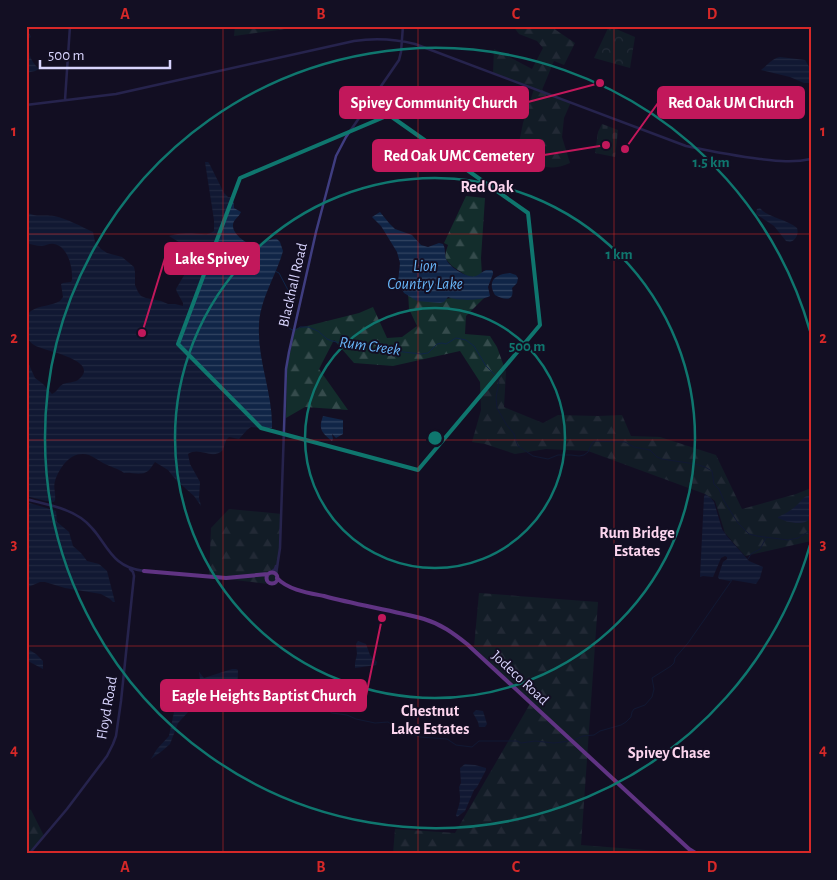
<svg xmlns="http://www.w3.org/2000/svg" width="837" height="880" viewBox="0 0 837 880" font-family="'Alegreya Sans',sans-serif">
	<defs>
		<pattern id="forest-firs" width="22" height="20" patternUnits="userSpaceOnUse" patternTransform="scale(1.25)"><rect width="22" height="20" fill="#132d2c"/><path d="M5 1l3.5 6h-7zM16 11l3.5 6h-7z" fill="#354b4c"/></pattern>
		<pattern id="cemetery-stones" width="16" height="16" patternUnits="userSpaceOnUse" patternTransform="scale(1.25)"><rect width="16" height="16" fill="#132d2c"/><path d="M2 7V4a2 2 0 0 1 4 0v3zM10 15v-3a2 2 0 0 1 4 0v3z" fill="#354b4c"/></pattern>
		<pattern id="park-crowns" width="20" height="18" patternUnits="userSpaceOnUse" patternTransform="scale(1.25)"><rect width="20" height="18" fill="#132d2c"/><path d="M2 6a3 3 0 1 1 6 0M12 15a3 3 0 1 1 6 0" fill="none" stroke="#354b4c"/></pattern>
		<pattern id="water-rules" width="6" height="5" patternUnits="userSpaceOnUse" patternTransform="scale(1.25)"><rect width="6" height="5" fill="#102547"/><path d="M0 2.5h6" fill="none" stroke="#324462"/></pattern>
	</defs>
	<rect width="100%" height="100%" fill="#130f23"/>
	<path fill="url(#forest-firs)" d="M235,26H301V27L234,36Z
		M513,26H550L575,43L564,65L554,61L542,90L571,102L564,118L562,137L570,163C545,174 532,164 519,143L523,123L534,89L493,73L494,49L532,69L543,48L537,41L519,34Z
		M466,196L485,198L481,258L482,276L470,278L452,266L445,258L446,251L448,245L444,243Z
		M408,292L445,299L464,296L484,298L466,316L465,334L490,336L497,347L506,372L504,407L543,423L558,415L598,416L622,415L631,436L660,437L716,455L742,509L796,494L811,488V541L745,556L725,533L715,501L705,494L588,451L546,449L515,454L485,444L472,442L481,410L480,382L460,351L393,366L354,363L334,340L319,369L348,410L305,407L286,418L287,367L295,329L359,313L373,307L387,338L402,337L417,326L409,309Z
		M229,509L282,514L277,585L209,577L211,528Z
		M479,593L598,602L581,845L697,854H393L395,829L455,833L531,702L474,647Z
		M26,808L31,810L44,836L30,854H26Z"/>
	<path fill="url(#cemetery-stones)" d="M602,124L618,130L615,157L595,153L598,132Z"/>
	<path fill="url(#park-crowns)" d="M609,26L635,37L630,68L594,58Z"/>
	<path fill="url(#water-rules)" d="M26,32L29,33L31,37L28,39C28,51 29,60 39,69L35,71L26,73Z
		M780,57L805,60L811,70V83H804L790,77L761,70C768,65 771,59 780,57Z
		M205,162H208L209,163L224,193L228,197H232L234,205V208L241,212C239,217 233,220 233,225C232,235 250,247 258,245C265,243 270,238 277,239L280,242L283,251C276,276 260,299 259,325C257,360 273,393 272,428L251,427L247,430L239,439L229,437L226,440L223,450C212,461 200,446 188,454L190,464L200,482L199,498L201,506L194,496L176,480L168,470L155,462C153,464 152,467 150,469C144,477 132,472 124,473C118,468 110,467 103,463C98,460 94,457 89,455C72,450 60,466 55,481C53,487 56,494 55,500L54,502L46,501L26,496V358L35,378L43,384L52,394C57,392 58,387 63,384C68,382 73,383 78,380C103,360 43,351 34,345C28,341 26,335 26,329C26,322 25,315 31,311C40,305 52,306 60,301L63,297L61,284L63,283L71,282L72,280C73,268 68,246 54,244C49,243 46,246 42,246C37,246 31,244 26,243V212C38,218 42,214 54,216C68,219 80,226 93,232L95,242L101,249L107,253L122,257L134,267L135,272V285L138,292L141,296L146,298L161,301L168,304H175L183,306V303L177,292L176,289L186,272L189,262L194,259L195,257L187,247L169,236C176,234 183,233 190,233C199,233 207,237 214,231V220Z
		M760,208C766,217 786,219 797,228C799,234 796,240 790,242L786,241L774,226L756,214L757,209Z
		M380,212L389,223L395,229L412,235L421,245L428,247L439,243L443,244C446,249 444,254 446,259C449,267 468,279 476,276C479,275 483,271 486,270H492L493,272V274L488,287L490,296C480,301 458,301 448,297L444,302L440,303L417,301L404,293L398,282L400,263L397,252L381,226L372,217Z
		M510,273L516,275L518,278L517,283L512,288C515,302 504,300 495,295C486,280 497,274 510,273Z
		M323,416L343,420V434L336,438L332,434L333,439L332,441C322,433 318,430 323,416Z
		M705,494L711,498L714,502L722,529L726,535L749,561L763,567L760,578L756,584L732,580L730,581L719,579L718,577L723,562L727,559V557L725,556L721,558L713,577L703,576L700,577L704,497Z
		M807,496H809C811,500 811,503 811,508C811,510 812,513 811,516C807,528 786,522 778,518V517C785,514 792,510 797,505C801,502 802,498 807,496Z
		M26,502L50,509L56,511L57,522L69,532L73,546L81,553L87,561L99,564L107,571L115,602H113L110,599L101,594L65,588L45,582H40L26,588Z
		M358,641L366,644L370,655L377,662L376,665L355,668V663L357,654L356,644Z
		M26,648L36,654L43,661V669L26,660Z
		M232,669H236L238,670L237,702H235L218,697H208L200,699L178,723L170,744L162,751L151,759L157,749L169,736L174,712L183,704L193,686L200,680L199,672L204,678Z
		M476,710L483,711L487,724L485,727H479L478,722L473,713Z
		M465,764L475,765L486,768V770L477,787L474,790L465,811L457,817L456,815C460,802 461,802 459,787L461,783L460,768Z"/>
	<g fill="none" stroke-linecap="round" stroke-linejoin="round">
		<path stroke="#102547" stroke-width="1" d="M275,271L279,273L288,290L286,307L288,327L292,330H296L300,327H308L318,331L327,339L332,341L355,346L373,343L395,351L421,354L428,353L437,344L442,343L446,344L456,338L466,340L474,346L486,366L497,377L499,382L496,397L497,408L506,424L514,434L516,441L518,446L533,456L548,459L558,455H571L579,456L584,455L588,452L591,445L594,441L625,442L634,447L650,450L657,457L662,459L695,464L705,467L712,471L714,484L719,489L724,501L738,523L749,534L757,536L788,540L798,538L811,530
			M748,559L751,554L760,549L766,538
			M238,684L284,692L292,690H295L300,694L308,704L323,707L332,713L347,715L356,719L375,723L388,722L407,734H411L420,737L447,739L456,745L472,747L479,741H517L521,743L535,741L554,743L570,741
			M574,740L583,736L594,735L600,731L621,725L626,722L631,717L632,712L634,709L645,705L652,697L654,689L652,678L671,666L674,663L675,658L688,643L732,580"/>
		<path stroke="#3f3d80" stroke-width="2.5" d="M65,100L70,26
			M26,105L116,94L354,41C375,38 395,39 415,44L686,146C710,151 735,156 760,159C777,161 793,163 811,159
			M26,499C44,504 65,507 81,518C107,536 106,567 144,571
			M271,572L275,569L276,566
			M276,574L280,548L286,369L289,352L316,232L336,156L346,137L399,60L401,52L403,26
			M29,854L67,809L107,756L113,744L116,736L121,701L134,576L133,572L130,569"/>
		<path stroke="#bf60f8" stroke-width="4" d="M144,571L226,578L268,574
			M266.5 578a5.5 5.5 0 1 1 11 0a5.5 5.5 0 1 1-11 0Z
			M277,578C288,590 309,593 324,596C357,605 391,610 424,619C441,624 453,633 467,644L689,849L697,854"/>
	</g>
	<path d="M0 0H837V880H0ZM389,115L528,213L540,325L418,470L261,428L178,344L240,178Z" fill="#130f23" fill-opacity=".55" fill-rule="evenodd"/>
	<path fill="none" stroke="#0f766e" stroke-width="4" stroke-linejoin="round" d="M389,115L528,213L540,325L418,470L261,428L178,344L240,178Z"/>
	<path fill="none" stroke="#d62828" stroke-width="1" stroke-opacity="0.55" d="M223,26V854M418,26V854M614,26V854M26,234H811M26,440H811M26,646H811"/>
	<g fill="none" stroke="#0f766e" stroke-width="2.5">
		<circle cx="435" cy="438" r="130"/>
		<circle cx="435" cy="438" r="260"/>
		<path d="M810 545A390 390 0 1 1 810 331"/>
	</g>
	<g text-anchor="middle" dominant-baseline="central" stroke-width="4" stroke-linejoin="round" paint-order="stroke">
		<g font-size="15" fill="#d8d4fd" stroke="#130f23">
			<text transform="translate(293 285) rotate(-77)">Blackhall Road</text>
			<text transform="translate(520 678) rotate(43)">Jodeco Road</text>
			<text transform="translate(107 708) rotate(-80)">Floyd Road</text>
		</g>
		<g font-size="16" font-weight="bold" fill="#fdd6ef" stroke="#130f23">
			<text x="487" y="187">Red Oak</text>
			<text x="637" y="533">Rum Bridge<tspan x="637" dy="18">Estates</tspan></text>
			<text x="430" y="711">Chestnut<tspan x="430" dy="18">Lake Estates</tspan></text>
			<text x="669" y="753">Spivey Chase</text>
		</g>
		<g font-size="16" font-style="italic" fill="#67b5f8" stroke="#130f23">
			<text x="425" y="266">Lion<tspan x="425" dy="18">Country Lake</tspan></text>
			<text transform="translate(370 346) rotate(8)">Rum Creek</text>
		</g>
	</g>
	<circle cx="435" cy="438" r="8" fill="#0f766e" stroke="#130f23" stroke-width="2.5"/>
	<g font-size="15" text-anchor="middle" font-weight="bold" fill="#0f766e" stroke="#130f23" stroke-width="4" stroke-linejoin="round" paint-order="stroke">
		<text x="711" y="167">1.5 km</text>
		<text x="619" y="259">1 km</text>
		<text x="527" y="351">500 m</text>
	</g>
	<path fill="none" stroke="#c2185b" stroke-width="2" d="M600 83L528 102M625 149L658 103M606 145L544 155M142 333L165 258M382 618L366 696"/>
	<g fill="#c2185b" stroke="#130f23" stroke-width="2">
		<circle cx="600" cy="83" r="5"/>
		<circle cx="625" cy="149" r="5"/>
		<circle cx="606" cy="145" r="5"/>
		<circle cx="142" cy="333" r="5"/>
		<circle cx="382" cy="618" r="5"/>
	</g>
	<g fill="#c2185b" stroke="#c2185b" stroke-width="2">
		<rect x="340" y="87" width="188" height="31" rx="5"/>
		<rect x="658" y="87" width="146" height="31" rx="5"/>
		<rect x="373" y="140" width="171" height="31" rx="5"/>
		<rect x="165" y="243" width="94" height="31" rx="5"/>
		<rect x="161" y="680" width="205" height="31" rx="5"/>
	</g>
	<g font-size="16" text-anchor="middle" font-weight="bold" fill="#fff">
		<text x="434" y="108">Spivey Community Church</text>
		<text x="731" y="108">Red Oak UM Church</text>
		<text x="459" y="161">Red Oak UMC Cemetery</text>
		<text x="212" y="264">Lake Spivey</text>
		<text x="264" y="701">Eagle Heights Baptist Church</text>
	</g>
	<rect width="837" height="880" fill="none" stroke="#130f23" stroke-width="55"/>
	<path d="M40 60v8h130v-8" fill="none" stroke="#d8d4fd" stroke-width="2.5"/>
	<text x="48" y="60" font-size="15" fill="#d8d4fd" stroke="#130f23" stroke-width="4" paint-order="stroke">500 m</text>
	<rect x="28" y="28" width="782" height="824" fill="none" stroke="#d62828" stroke-width="2"/>
	<g font-size="16" text-anchor="middle" font-weight="bold" fill="#d62828">
		<text x="125" y="19">A</text>
		<text x="321" y="19">B</text>
		<text x="516" y="19">C</text>
		<text x="712" y="19">D</text>
		<text x="14" y="136">1</text>
		<text x="823" y="136">1</text>
		<text x="14" y="343">2</text>
		<text x="823" y="343">2</text>
		<text x="14" y="549">3</text>
		<text x="823" y="549">3</text>
		<text x="14" y="755">4</text>
		<text x="823" y="755">4</text>
		<text x="125" y="872">A</text>
		<text x="321" y="872">B</text>
		<text x="516" y="872">C</text>
		<text x="712" y="872">D</text>
	</g>
</svg>
